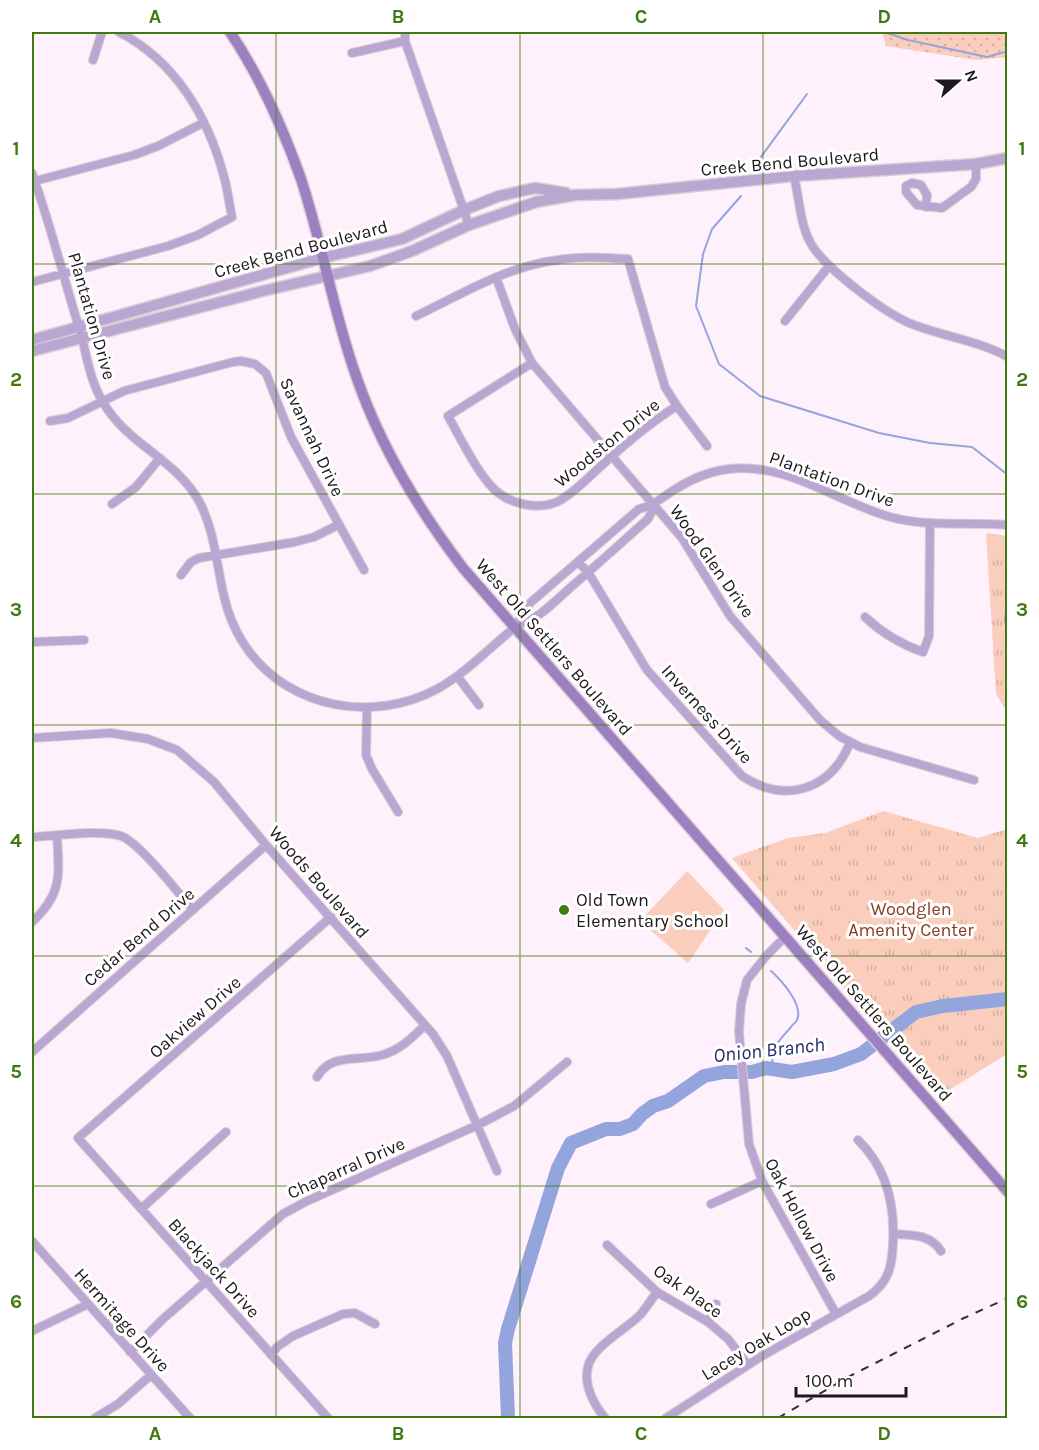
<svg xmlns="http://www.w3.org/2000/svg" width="1039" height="1450" viewBox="0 0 1039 1450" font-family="Karla,sans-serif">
	<defs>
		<pattern id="grass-dots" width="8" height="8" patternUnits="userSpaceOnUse" patternTransform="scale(1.5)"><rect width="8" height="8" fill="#fbcdbd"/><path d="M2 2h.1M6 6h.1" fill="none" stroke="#d7afa2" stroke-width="1.8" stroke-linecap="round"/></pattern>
		<pattern id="park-tufts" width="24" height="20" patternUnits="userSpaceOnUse" patternTransform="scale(1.5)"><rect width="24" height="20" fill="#fbcdbd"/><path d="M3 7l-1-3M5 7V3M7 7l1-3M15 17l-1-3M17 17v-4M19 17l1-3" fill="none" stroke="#d7afa2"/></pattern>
	</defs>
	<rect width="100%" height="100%" fill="#fff1fb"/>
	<path fill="url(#grass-dots)" d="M882,32H1007V57L976,60L886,46Z"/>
	<path fill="url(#park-tufts)" d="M986,533L1007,536V712L996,694Z
		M883,811L978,838L1007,829V1054L938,1097L732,858L788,838L825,833Z"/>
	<path fill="#fbcdbd" d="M687,871L724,910L688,963L640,921Z"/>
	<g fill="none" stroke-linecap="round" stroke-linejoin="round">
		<path stroke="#94a4dc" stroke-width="2" d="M884,32L908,40L987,57L1008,51
			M755,165L807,94
			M741,196L712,229L703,254L696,306L719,364L760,396L879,433L930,443L972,447L1008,475
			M1008,593L1005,621L1008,632
			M746,948L751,952
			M766,1068L772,1064C773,1044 779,1041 791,1027C793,1024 796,1022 797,1020C804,1005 781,980 771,971"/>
		<path stroke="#94a4dc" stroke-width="14" d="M508,1418L505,1343L508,1329L558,1168L571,1143L606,1129H620L633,1124L642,1114L653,1106L668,1101L704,1076L724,1072H752L766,1068L792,1072L834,1064L861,1054L916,1012L943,1006L1008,999"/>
		<g stroke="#dbced7" stroke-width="10">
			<path id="minor" d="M405,32V41L469,225
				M352,53L405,41
				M93,60L102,32
				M32,173C51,226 64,280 81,334C87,357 90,381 103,402C127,445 179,460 201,505C224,553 213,602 248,650C291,709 374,723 437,689C466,673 488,649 513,629C521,622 531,620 540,614C551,606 561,596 571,587C597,565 622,542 648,519L655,505
				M794,176C799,197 800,223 810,242C824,268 889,317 917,326C947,337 979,341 1008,357
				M35,181L134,155L158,146L203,123
				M926,207L927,195L921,185L912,183L906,186V192L917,205L942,208L971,187L976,179V164
				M496,277L515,329L532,363L682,538L730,616L820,720L839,736L860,747L974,780
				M32,282L168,246L198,235L232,217C229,204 228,190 224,177C208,116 175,61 119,32
				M416,316C462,294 507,266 558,260C581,256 605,258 628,259L665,387L677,406L707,446
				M785,321L829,266
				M532,363L448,416C460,437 477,473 495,490C510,504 539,511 559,501C575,492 588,478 601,466C625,444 649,423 677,406
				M50,421L68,418L124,391L233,362L241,361L255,364L266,373L291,437L364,570
				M112,504L136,487L160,458
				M578,562L588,572L647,670L742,776C785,804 830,791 850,743
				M181,575L191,562L199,558L295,542L314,537L338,525
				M865,617C882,633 900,644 923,652L929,636L930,523
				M516,625L530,603L639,509C655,505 661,498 674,490C691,479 710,471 729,469C789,462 839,504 894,518C931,527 970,522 1008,525
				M32,642L84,640
				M457,676L479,705
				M367,708L366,755L372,769L398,812
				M32,738L111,733L148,739L177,750L214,782L266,845L433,1034L447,1056L497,1171
				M32,837C55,836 100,829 121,836C140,843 178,893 193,910
				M32,922C63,894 59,874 57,835
				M785,937L767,955L747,980L741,1004L739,1032L749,1144L762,1181L836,1314
				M32,1052L266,845
				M317,1077C331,1052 359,1062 382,1055C400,1050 412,1038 425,1025
				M711,1204L762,1181
				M141,1209L226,1132
				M893,1234C912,1235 930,1234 941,1251
				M32,1241L190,1418
				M607,1245L657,1292L708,1322L728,1339L748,1365
				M708,1322L716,1304
				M32,1331L88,1304
				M130,1352L163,1319L283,1214L305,1202L478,1125L514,1106L567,1062
				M271,1355L277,1347L293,1336L343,1314L355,1313L375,1324
				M95,1418L118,1404L151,1375
				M328,1418L78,1138L331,917
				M605,1418C590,1400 577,1372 597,1351C609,1337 627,1328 640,1315C646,1308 651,1300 657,1292
				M666,1418L762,1356L869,1296C889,1282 892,1266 893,1243C895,1204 887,1168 858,1140"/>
		</g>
		<g stroke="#dbced7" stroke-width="13">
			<path id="tertiary" d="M32,340L322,258L402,239L464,210L499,196L535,188L566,193
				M32,351L263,291L370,266L412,251L469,225L536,202L575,195L617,194L794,176L976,164L1008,158"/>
		</g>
		<g stroke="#dbced7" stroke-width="13">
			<path id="secondary" d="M230,32C260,77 283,128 301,179C322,243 333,310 355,373C379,444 418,509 463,568L1008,1192"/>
		</g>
		<use href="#minor" stroke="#b9a7d2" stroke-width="8"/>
		<use href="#tertiary" stroke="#b9a7d2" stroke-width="10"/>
		<use href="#secondary" stroke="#9c80bf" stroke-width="10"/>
		<path stroke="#363034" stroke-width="2" stroke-dasharray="8 8" stroke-linecap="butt" d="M778,1418L850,1376L964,1318L1008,1298"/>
	</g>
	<path fill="none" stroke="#3f7910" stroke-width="1.5" stroke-opacity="0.55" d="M276,32V1418M520,32V1418M763,32V1418M32,264H1008M32,494H1008M32,725H1008M32,956H1008M32,1186H1008"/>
	<circle fill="#3f7910" stroke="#fff" stroke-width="2" cx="564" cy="910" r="6"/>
	<g text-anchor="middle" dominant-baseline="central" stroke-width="6" stroke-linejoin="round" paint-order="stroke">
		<g font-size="18" fill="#1d181b" stroke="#fff">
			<text transform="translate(790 162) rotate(-5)">Creek Bend Boulevard</text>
			<text transform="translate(301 249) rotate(-15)">Creek Bend Boulevard</text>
			<text transform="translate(92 316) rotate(74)">Plantation Drive</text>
			<text transform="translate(312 437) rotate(65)">Savannah Drive</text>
			<text transform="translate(607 443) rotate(-39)">Woodston Drive</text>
			<text transform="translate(832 479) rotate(20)">Plantation Drive</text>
			<text transform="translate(712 561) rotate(55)">Wood Glen Drive</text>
			<text transform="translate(554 647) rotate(49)">West Old Settlers Boulevard</text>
			<text transform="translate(707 714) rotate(48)">Inverness Drive</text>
			<text transform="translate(319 882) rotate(49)">Woods Boulevard</text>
			<text transform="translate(139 937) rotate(-41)">Cedar Bend Drive</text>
			<text transform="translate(874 1013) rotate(49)">West Old Settlers Boulevard</text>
			<text transform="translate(195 1017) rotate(-41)">Oakview Drive</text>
			<text transform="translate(346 1168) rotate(-24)">Chaparral Drive</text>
			<text transform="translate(802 1220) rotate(62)">Oak Hollow Drive</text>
			<text transform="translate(214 1268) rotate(48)">Blackjack Drive</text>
			<text transform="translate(688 1291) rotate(35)">Oak Place</text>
			<text transform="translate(122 1320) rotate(48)">Hermitage Drive</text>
			<text transform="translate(756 1344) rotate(-31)">Lacey Oak Loop</text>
		</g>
		<g font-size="18" fill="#1d181b" stroke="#fff" text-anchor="start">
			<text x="576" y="900">Old Town<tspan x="576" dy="21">Elementary School</tspan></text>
		</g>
		<g font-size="18" fill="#873a1e" stroke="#fff">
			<text x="911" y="909">Woodglen<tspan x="911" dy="21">Amenity Center</tspan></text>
		</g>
		<g font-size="20" font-style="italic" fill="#212a6c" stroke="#fff">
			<text transform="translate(769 1050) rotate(-6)">Onion Branch</text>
		</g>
	</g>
	<rect width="1039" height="1450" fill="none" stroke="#ffffff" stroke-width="66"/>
	<g transform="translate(958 81) rotate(69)" stroke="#ffffff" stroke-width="4.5" paint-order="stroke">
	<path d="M0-4.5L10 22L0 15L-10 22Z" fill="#1d181b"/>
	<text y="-9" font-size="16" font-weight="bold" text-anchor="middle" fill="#1d181b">N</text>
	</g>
	<path d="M796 1387v9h110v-9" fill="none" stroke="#1d181b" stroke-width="3"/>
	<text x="805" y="1387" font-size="18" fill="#1d181b" stroke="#ffffff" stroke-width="4.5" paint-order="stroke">100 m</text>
	<rect x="33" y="33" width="973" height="1384" fill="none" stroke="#3f7910" stroke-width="2"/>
	<g font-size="20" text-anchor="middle" font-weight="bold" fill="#3f7910">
		<text x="155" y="23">A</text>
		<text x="398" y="23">B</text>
		<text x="641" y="23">C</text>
		<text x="884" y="23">D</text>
		<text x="16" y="155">1</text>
		<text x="1022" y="155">1</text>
		<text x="16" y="386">2</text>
		<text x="1022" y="386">2</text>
		<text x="16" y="616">3</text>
		<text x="1022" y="616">3</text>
		<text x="16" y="847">4</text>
		<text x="1022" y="847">4</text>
		<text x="16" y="1078">5</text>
		<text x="1022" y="1078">5</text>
		<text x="16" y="1308">6</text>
		<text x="1022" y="1308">6</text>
		<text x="155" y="1440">A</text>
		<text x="398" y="1440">B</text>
		<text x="641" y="1440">C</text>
		<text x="884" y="1440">D</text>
	</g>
</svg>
